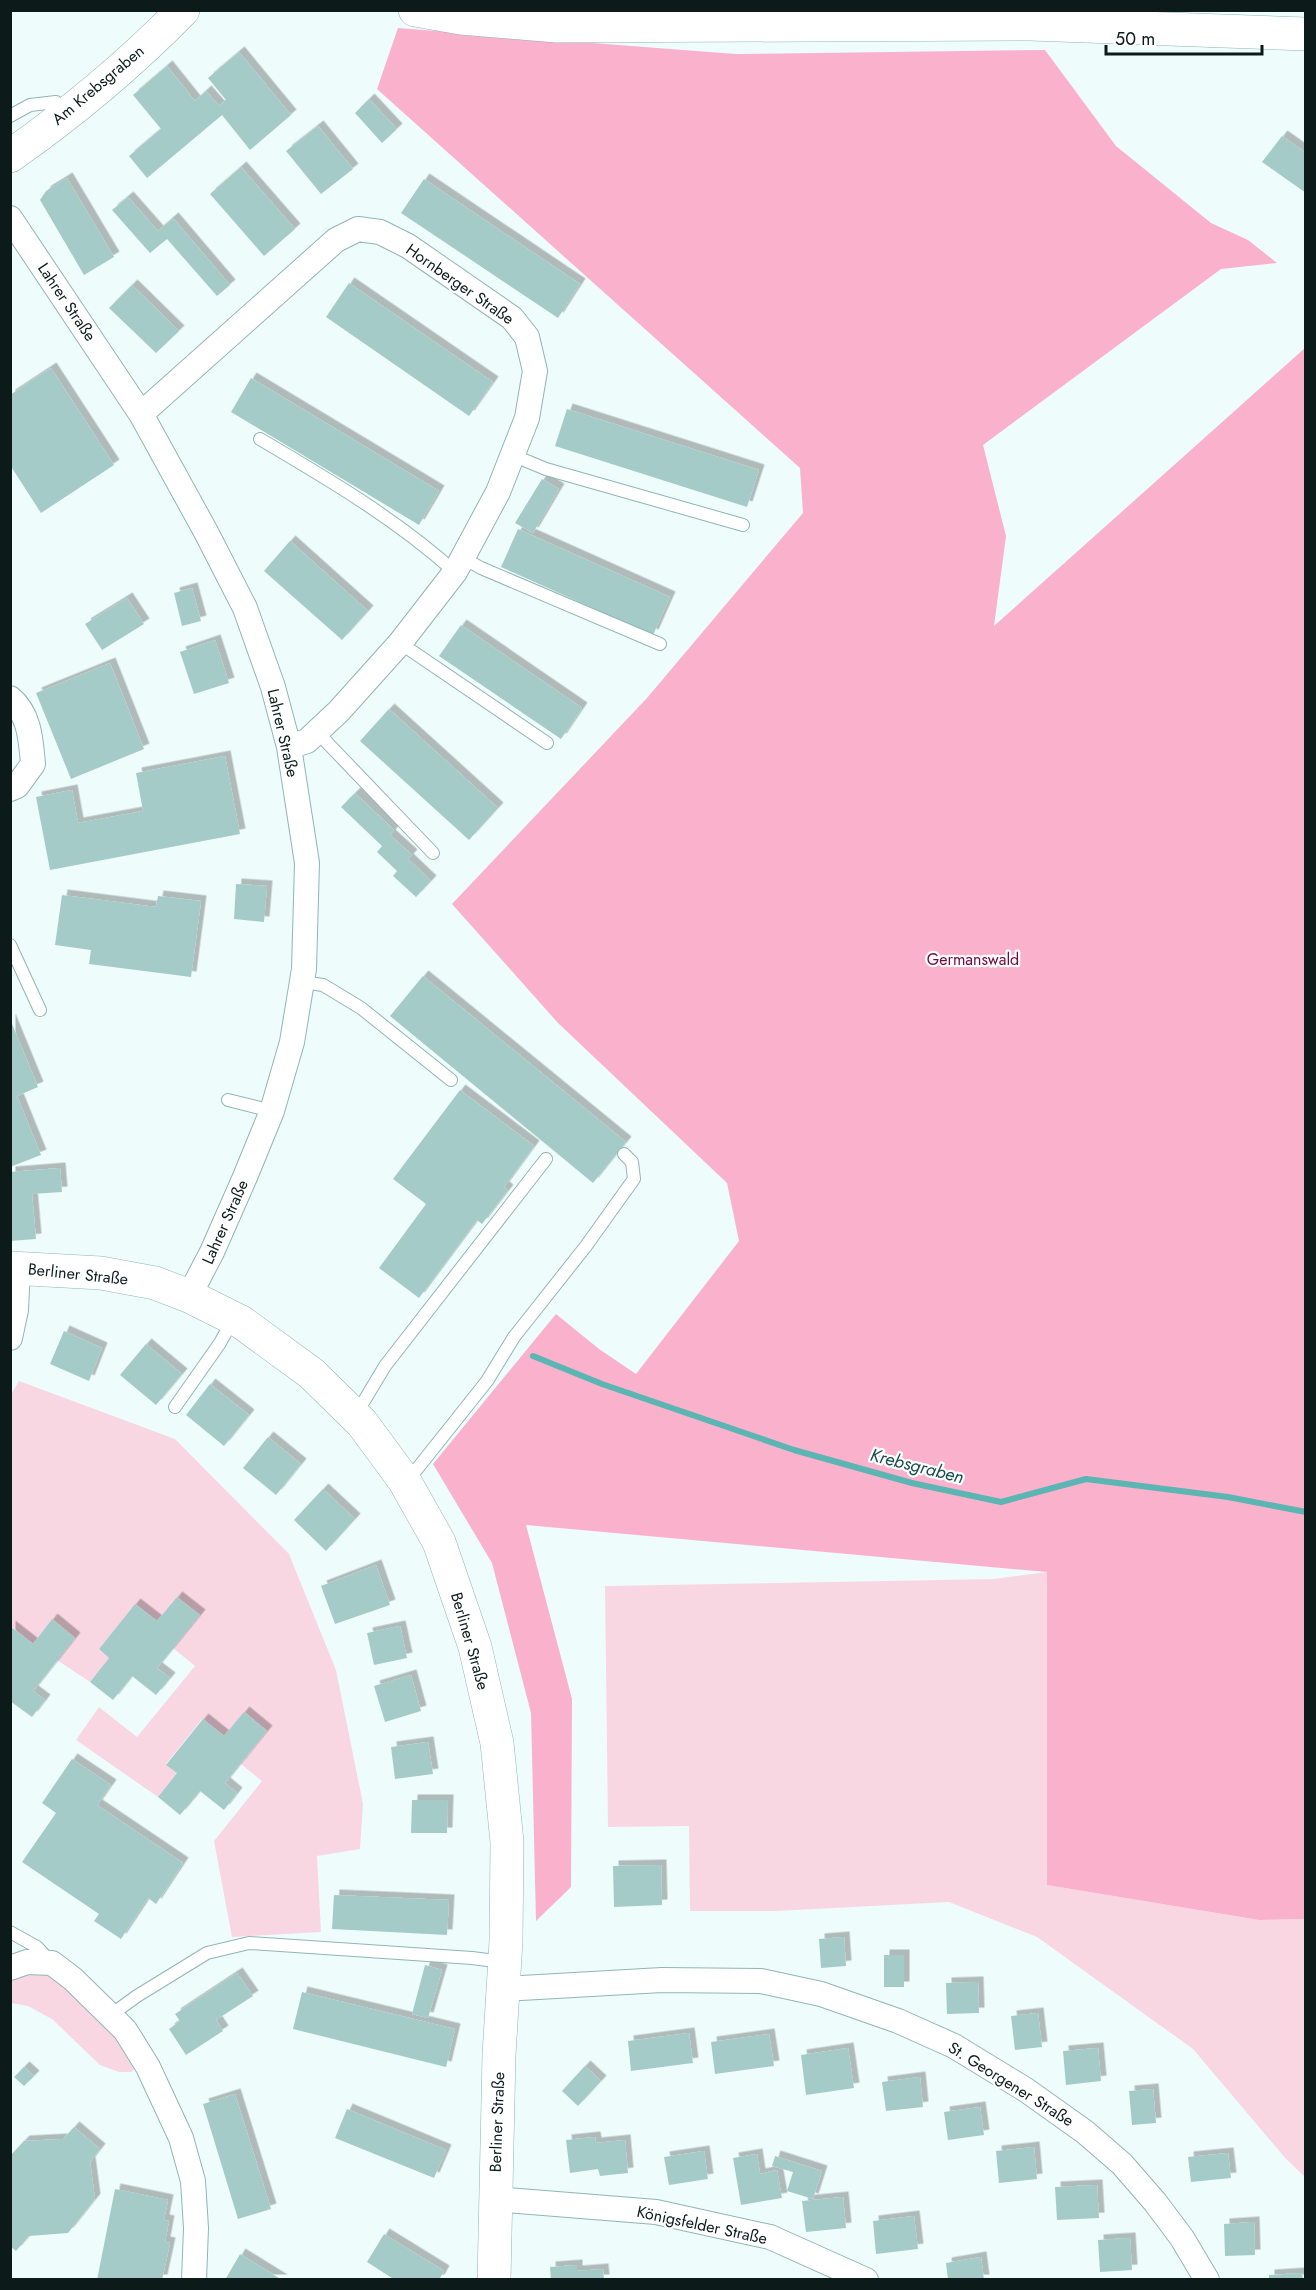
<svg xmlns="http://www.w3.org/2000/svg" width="1316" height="2290" viewBox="0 0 1316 2290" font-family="Jost,sans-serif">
	<defs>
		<filter id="shadow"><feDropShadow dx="5.5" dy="-5.5" stdDeviation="0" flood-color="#0004"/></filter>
	</defs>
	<rect width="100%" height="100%" fill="#eefdfc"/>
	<path fill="#f9d7e2" d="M19,1381L175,1439L289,1554L336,1670L363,1804L360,1849L317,1856L321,1932L232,1937L214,1841L262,1781L241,1764L267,1731L245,1712L224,1736L202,1719L166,1764L177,1773L158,1797L76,1740L99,1707L137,1737L195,1666L173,1648L199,1615L177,1597L157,1621L135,1604L99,1649L109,1658L90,1682L57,1660L75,1638L52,1619L33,1644L11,1626L10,1396Z
		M1047,1572V1885L1259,1920L1305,1919V2177L1286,2159L1193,2049L1037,1937L949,1902L776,1911H690L689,1826L608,1827L605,1586L994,1579Z
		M35,1972H52L67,1981L140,2064L131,2072H119L100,2065L52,2019L28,2006L11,2003V1978Z"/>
	<path fill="#fab1cb" d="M398,28L735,54L1045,50L1116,146L1211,223L1248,240L1277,263L1221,269L983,445L1006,536L994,626L1305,348V1919L1259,1920L1047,1885V1572L526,1525L572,1699L571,1887L536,1921L531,1713L492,1563L433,1464L556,1314L599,1349L636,1374L739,1241L727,1183L558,1023L452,904L647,698L803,513L800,468L377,89Z"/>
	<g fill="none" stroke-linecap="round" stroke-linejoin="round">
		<path stroke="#5ab5b3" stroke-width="6" d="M533,1356L602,1384L794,1450L912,1483L1001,1502L1086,1479L1228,1497L1306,1512"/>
	</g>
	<path fill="#a5cbc9" filter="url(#shadow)" d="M239,52L291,115L250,150L222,115L147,178L129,156L161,129L133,95L167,66L195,101L206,91L219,106L226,100L208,78Z
		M369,99L397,129L382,143L355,113Z
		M318,126L353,169L321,194L286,151Z
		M1282,136L1306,153V193L1262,162Z
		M241,167L295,229L264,256L210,194Z
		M67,178L114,257L84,275L40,200L46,191Z
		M424,179L580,284L558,318L401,213Z
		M128,197L158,231L173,218L230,285L217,296L167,239L150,253L112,210Z
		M349,283L493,382L469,416L326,317Z
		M132,285L179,331L156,353L109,308Z
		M51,368L114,465L41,513L10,465V395Z
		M251,378L439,491L419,525L231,412Z
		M567,409L759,470L747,507L555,446Z
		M542,479L559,489L533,533L515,523Z
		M518,529L670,597L653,635L501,567Z
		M290,541L368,611L342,640L264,571Z
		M192,588L201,621L182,626L174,593Z
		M127,598L144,624L102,650L85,624Z
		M461,625L582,708L561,739L439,656Z
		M215,640L229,683L194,694L180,652Z
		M110,663L144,749L71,779L36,693Z
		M389,709L498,808L469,840L360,741Z
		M225,756L240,834L50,870L36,797L72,790L78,823L143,811L136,773Z
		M355,793L394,830L390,835L412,855L408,859L431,881L416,897L393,876L397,871L377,852L382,846L341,807Z
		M236,884L267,886L264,922L234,919Z
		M62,895L156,907L158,896L201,901L191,977L89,964L91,950L55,945Z
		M423,976L626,1142L593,1183L390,1016Z
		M10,1019L38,1087L17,1096L41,1155L10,1167Z
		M460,1090L534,1146L504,1187L508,1190L482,1224L477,1220L419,1298L379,1268L426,1204L393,1179Z
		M60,1168L62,1192L32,1194L36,1239L10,1241V1172Z
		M64,1331L102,1348L89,1381L50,1364Z
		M146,1344L182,1374L156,1405L120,1375Z
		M210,1384L249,1415L224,1446L186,1415Z
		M268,1437L301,1464L276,1495L243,1468Z
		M323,1489L355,1519L326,1551L294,1520Z
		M376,1565L390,1605L335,1624L321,1586Z
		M177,1597L200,1615L157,1668L170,1678L156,1695L132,1676L113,1700L90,1682L109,1658L99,1649L135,1604L157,1621Z
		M52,1619L75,1638L33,1691L45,1700L32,1717L10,1701V1626L33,1644Z
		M400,1626L407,1658L374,1665L367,1633Z
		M411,1675L421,1711L385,1722L374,1686Z
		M244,1712L267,1731L225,1783L237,1793L224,1810L200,1791L180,1815L158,1797L177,1773L166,1765L203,1719L224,1736Z
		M428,1742L433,1774L395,1779L391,1747Z
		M72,1759L111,1785L97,1805L183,1863L156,1904L148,1898L121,1939L94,1921L99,1914L22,1862L56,1813L42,1803Z
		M412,1800H448L447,1833H411Z
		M661,1865L662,1905L614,1907L613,1866Z
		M334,1895L449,1900L447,1935L332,1929Z
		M844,1937L846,1966L821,1968L819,1939Z
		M884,1955H904V1987H884Z
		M425,1965L442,1970L428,2018L412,2014Z
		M237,1973L253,1996L216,2020L223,2031L186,2055L169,2029L180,2021L175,2014Z
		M978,1982L979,2013L947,2014L946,1983Z
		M302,1992L455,2029L446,2067L293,2029Z
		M1038,2013L1042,2047L1015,2050L1011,2016Z
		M689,2033L693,2063L631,2071L628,2041Z
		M769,2034L774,2066L715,2074L711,2042Z
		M848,2048L854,2088L806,2095L801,2055Z
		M1098,2048L1101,2081L1066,2085L1063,2051Z
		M585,2066L601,2081L578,2106L562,2091Z
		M24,2067L34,2076L24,2086L14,2077Z
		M920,2077L923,2107L886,2111L882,2082Z
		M1153,2089L1156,2123L1132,2125L1129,2091Z
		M235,2094L271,2209L238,2219L203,2104Z
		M980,2107L984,2135L948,2140L944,2112Z
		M347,2109L446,2150L434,2178L335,2138Z
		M74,2127L100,2149L90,2162L95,2199L68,2233L29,2236L16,2251L10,2246V2156L24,2141L63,2139Z
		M595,2137L596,2143L625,2140L628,2173L600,2176L598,2169L570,2173L566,2140Z
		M1034,2147L1037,2179L999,2183L996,2151Z
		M704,2151L708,2179L669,2185L664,2157Z
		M1228,2153L1231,2178L1191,2182L1188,2157Z
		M757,2154L760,2174L777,2170L782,2198L741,2205L733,2158Z
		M775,2156L822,2171L813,2199L787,2191L793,2172L772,2166Z
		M1097,2185L1099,2218L1057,2220L1055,2187Z
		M115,2189L168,2200L164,2220L169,2221L165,2242L170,2243L162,2280H97Z
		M843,2197L846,2228L806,2232L802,2201Z
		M914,2216L918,2249L876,2254L873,2221Z
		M1254,2222L1255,2255L1225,2256L1224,2224Z
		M384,2234L444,2271L439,2280H395L367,2262Z
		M1130,2238L1132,2270L1100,2272L1098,2240Z
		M240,2254L282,2280H225Z
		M981,2257L984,2280H948L946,2263Z
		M577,2265V2271L603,2269L604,2280H551L550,2267Z
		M1302,2273L1303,2280H1269V2275Z"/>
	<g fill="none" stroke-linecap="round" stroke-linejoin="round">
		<g stroke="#90b5b4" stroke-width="14">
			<path id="lane" d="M10,116L30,105L56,102L65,112
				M260,439C328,479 396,519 455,572
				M512,455L546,469L743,525
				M463,558L481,568L660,644
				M400,643L547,743
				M317,732L433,853
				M10,945L40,1010
				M302,982L323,985L361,1008L451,1080
				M228,1100L272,1111
				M364,1401L385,1366L546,1159
				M175,1407L220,1343L233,1319
				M405,1480L417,1469L487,1381L514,1337L586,1246L611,1211L634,1179L632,1162L624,1154
				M10,1932L37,1947L51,1962
				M111,2015L137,1996L207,1953L249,1943L472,1958L503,1962"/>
		</g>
		<g stroke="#90b5b4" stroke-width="26">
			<path id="street" d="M10,218L141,414L206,532L245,608L273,687L289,747L307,863L304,969L292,1042L272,1111L245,1177L212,1252L189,1296
				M141,414L336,240L358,229L380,232L408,246L512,318L527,337L535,371L527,418L498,492L455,572L400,643L339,711L307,741L289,747
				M10,698C30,714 31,742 33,764L17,786L10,789
				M10,1338L16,1310L18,1268
				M10,1968L27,1962L52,1963L73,1979L125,2030L148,2067L181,2138L193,2181L196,2228L194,2280
				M502,1989L662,1980L761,1981L821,1994L898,2021L954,2046L1026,2090L1085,2132L1122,2164L1155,2202L1182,2238L1207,2280
				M494,2199L656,2212L770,2237L866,2280"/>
		</g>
		<g stroke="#90b5b4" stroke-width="34">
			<path id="secondary" d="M415,10L461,18L557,26L1030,24L1306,34
				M10,156C70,114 132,62 183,10
				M10,1268L101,1273L155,1283L189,1296L241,1322L311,1373L362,1423L404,1480L439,1542L475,1647L497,1743L507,1842L506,1941L499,2055L494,2280"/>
		</g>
		<use href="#lane" stroke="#fff" stroke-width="12"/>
		<use href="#street" stroke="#fff" stroke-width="24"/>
		<use href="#secondary" stroke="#fff" stroke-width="33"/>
	</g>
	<g text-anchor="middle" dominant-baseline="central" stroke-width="4.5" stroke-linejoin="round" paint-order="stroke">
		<g font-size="16" fill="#0c1a1a" stroke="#fff">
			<text transform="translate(98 85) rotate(-40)">Am Krebsgraben</text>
			<text transform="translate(460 284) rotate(35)">Hornberger Straße</text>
			<text transform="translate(67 302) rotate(56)">Lahrer Straße</text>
			<text transform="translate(283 733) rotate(77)">Lahrer Straße</text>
			<text transform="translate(225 1222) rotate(-66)">Lahrer Straße</text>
			<text transform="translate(78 1274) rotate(6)">Berliner Straße</text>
			<text transform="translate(470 1641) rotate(74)">Berliner Straße</text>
			<text transform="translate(1011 2084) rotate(32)">St. Georgener Straße</text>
			<text transform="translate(497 2122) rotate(-88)">Berliner Straße</text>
			<text transform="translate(702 2225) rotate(12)">Königsfelder Straße</text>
		</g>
		<g font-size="16" fill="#720940" stroke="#fff">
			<text x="973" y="959">Germanswald</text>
		</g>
		<g font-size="18" font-style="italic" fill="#154d4c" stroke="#fff">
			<text transform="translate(917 1466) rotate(14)">Krebsgraben</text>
		</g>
	</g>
	<rect width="1316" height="2290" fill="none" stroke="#0c1a1a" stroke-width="24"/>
	<path d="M1106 45v9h156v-9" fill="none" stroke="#0c1a1a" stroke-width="3"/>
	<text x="1115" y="45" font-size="18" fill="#0c1a1a" stroke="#ffffff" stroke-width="4.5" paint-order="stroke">50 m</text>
</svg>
